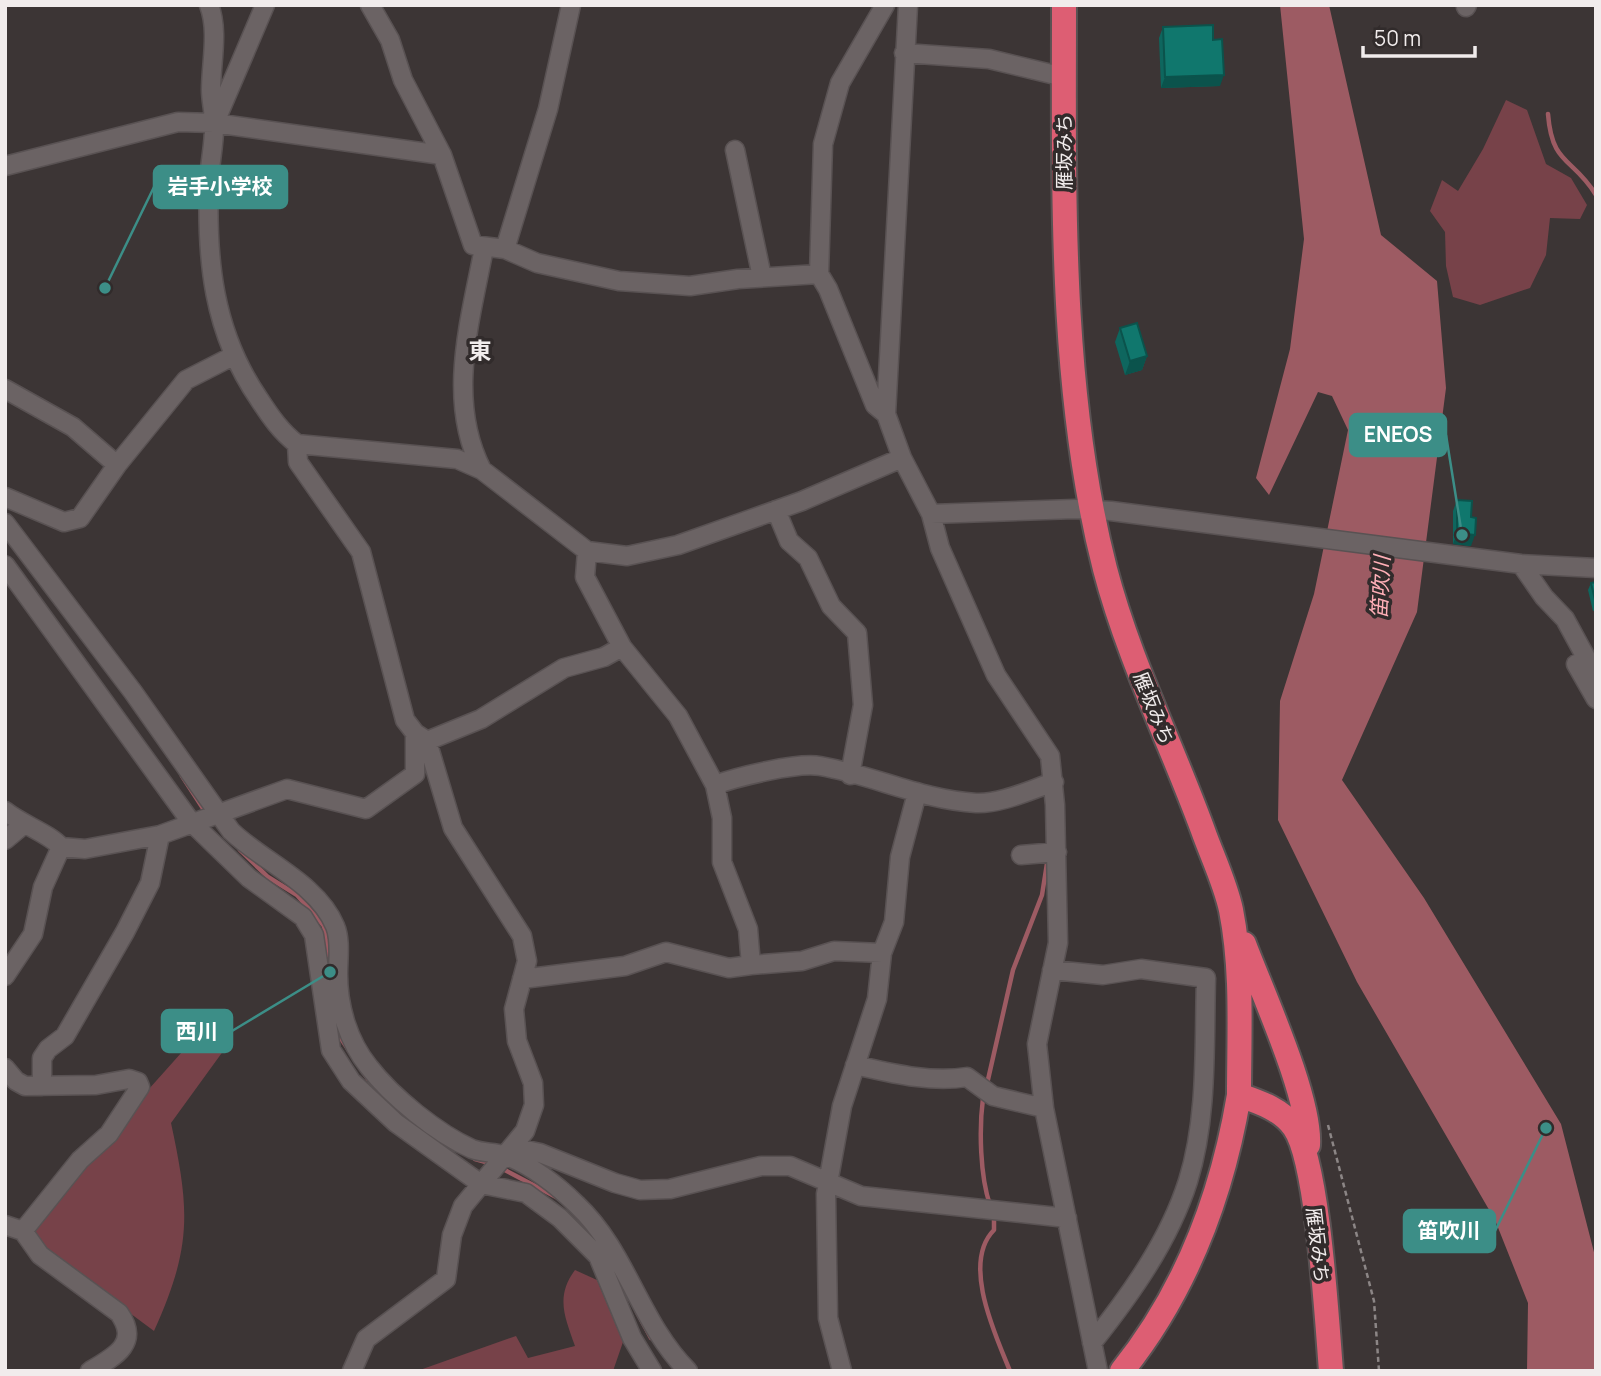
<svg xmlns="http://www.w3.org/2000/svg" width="1601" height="1376" viewBox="0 0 1601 1376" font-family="Manrope,'Noto Sans JP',sans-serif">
	<rect width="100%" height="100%" fill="#3c3535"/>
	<path fill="#774249" d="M1506,100L1527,110L1546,164L1571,178L1587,205L1580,219L1550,218L1546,255L1530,288L1480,305L1453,297L1446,266L1445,232L1430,211L1442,180L1458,191L1483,149Z
		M207,1024L229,1043L171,1123C190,1211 192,1247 154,1331L49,1253L33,1233L81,1165Z
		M575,1270L597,1280L623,1342L613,1371H417L516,1336L528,1358L575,1346C565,1317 555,1297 575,1270Z"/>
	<path fill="#9d5b63" d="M1280,5H1329L1381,235L1437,281L1446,388L1417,612L1342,780L1424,898L1561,1124L1596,1260V1371H1527L1528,1303L1495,1220L1357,982L1278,820L1280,701L1314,594L1348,430L1332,396L1318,392L1269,495L1256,478L1290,349L1304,239Z"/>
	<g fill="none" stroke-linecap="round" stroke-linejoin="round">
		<path stroke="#9d5b63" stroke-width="4.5" d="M1548,114C1552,166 1573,157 1596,195
			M182,776L206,813
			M240,850L268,877L297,895L324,926L330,971
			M336,1031L368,1079
			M987,1084L1013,970L1042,895L1048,857
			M983,1098C979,1129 980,1176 990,1205
			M421,1128L436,1141L451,1148
			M475,1159L493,1164
			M501,1168L558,1198
			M994,1216V1230C961,1263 996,1336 1010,1371
			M637,1312L651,1338"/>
		<g stroke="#595253" stroke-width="21">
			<path id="minor" d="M209,5C219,31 211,63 211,90C211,101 214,111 214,122C215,141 210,161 209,180C206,260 213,332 259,399C270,416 281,432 297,444L457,459L482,470L587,551L627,556L678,545L802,501L902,458
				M370,5L390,40L403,80L442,155
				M885,5L840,83L823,144L819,274L828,289L875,405L886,414
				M908,5L886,414L902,458L931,514L940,548L996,675L1050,756L1055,805L1058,943L1037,1044L1044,1108L1098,1371
				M1466,7L1467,5
				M904,53L989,59L1064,77
				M216,120L265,5
				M735,150L762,277
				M5,166L178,122L214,123L442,155L473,245L505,249L537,263L619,281L690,286L738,279L819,274
				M505,249L548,109L571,5
				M5,389L73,427L117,465
				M297,444L298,462L361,552L405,720L415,733L427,741L453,828L522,936L527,961L514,1009L517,1041L533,1083L534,1105L525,1131L463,1206L452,1235L446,1279L366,1339L352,1371
				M482,470C446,400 470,322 484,248
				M5,497L64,522L80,518L117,465L186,380L233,356
				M776,510L789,541L808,558L831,606L857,633L863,705L850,775
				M931,514L1075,509L1111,511L1521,564L1596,568
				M5,523L133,692L231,831C263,862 317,883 335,926C341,940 338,959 338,974C338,1007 348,1041 369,1067C392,1097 438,1134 472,1149C482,1153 493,1152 503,1155C529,1163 558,1186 577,1205C627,1252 639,1322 688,1371
				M1521,564L1544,597L1565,619L1596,676
				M5,565L191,822L249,878L303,917L314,935L331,1050L351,1081L396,1123L481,1184L526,1193L560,1218L598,1256L632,1338L652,1371
				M1576,664L1596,699
				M427,741L481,719L564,668L604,657L622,647
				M715,785C737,777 797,762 820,766C873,775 922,800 976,803C1001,804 1030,790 1054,782
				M5,811C21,824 50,834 61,847L85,849L160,835L287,789L366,809L415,774V733
				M5,840L23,825
				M1021,855L1057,852
				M751,965L802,961L834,951L882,953
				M1052,970L1103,975L1141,969L1206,978C1204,1044 1208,1117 1188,1181C1169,1241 1131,1294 1092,1343
				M5,976L33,934L43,887L61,847
				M522,979L625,966L666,952L729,968L751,965L748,929L722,862V818L715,785L678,716L622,647L585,577L587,551
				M855,1065C891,1073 930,1083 967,1077L993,1096L1044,1108
				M5,1068L16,1081L25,1086L96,1085L129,1079L138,1082L140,1087L109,1134L80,1160L23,1231L5,1225
				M42,1086V1058L48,1049L65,1036L125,932L150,883L160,835
				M512,1147L540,1153L615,1183L640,1190L670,1189L761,1166H790L861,1196L1067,1218
				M23,1231L40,1255L119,1313C140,1343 116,1356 90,1371
				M842,1371L828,1318L826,1194L842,1106L877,999L882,953L894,922L900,857L917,793"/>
		</g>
		<g stroke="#595253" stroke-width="28">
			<path id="highway" d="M1064,5C1064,189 1059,390 1105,569C1129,661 1173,747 1205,836C1214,860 1226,886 1231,910C1243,971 1239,1033 1239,1095C1259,1102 1281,1109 1294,1127C1318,1161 1327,1322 1331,1371
				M1244,944C1262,992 1311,1098 1308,1145
				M1122,1371C1187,1290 1222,1196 1239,1095"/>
		</g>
		<path stroke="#8c8686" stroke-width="2.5" stroke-dasharray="5 3.5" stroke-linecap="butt" d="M1328,1125L1374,1301L1379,1371"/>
		<use href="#minor" stroke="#6b6364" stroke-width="18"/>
		<use href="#highway" stroke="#dd5e73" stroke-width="24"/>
	</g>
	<path fill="#0e665e" d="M1163,27L1213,40L1220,86L1161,88L1159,38Z
		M1120,328L1147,356L1142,370L1125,375L1115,342Z
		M1457,500L1471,517V546L1453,544V511Z
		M1596,582V610L1593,611L1588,590L1591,583Z"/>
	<path fill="#0b534c" d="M1224,75L1220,86L1161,88L1165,77Z
		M1147,356L1142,370L1125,375L1130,361Z
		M1457,533L1475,535L1471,546L1453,544Z"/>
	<path fill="#10776d" stroke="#0b534c" stroke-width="2" d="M1213,25V40L1222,39L1224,75L1165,77L1163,27Z
		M1137,323L1147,356L1130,361L1120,328Z
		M1457,500L1472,501L1471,517L1476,518L1475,535L1457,533Z
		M1596,582V604L1591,583Z"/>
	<g text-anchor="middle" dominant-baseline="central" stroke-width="7" stroke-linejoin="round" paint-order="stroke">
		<g font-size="19" fill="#f1ecec" stroke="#312b2b">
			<text transform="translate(1064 152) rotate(-90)">雁坂みち</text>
			<text transform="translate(1154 708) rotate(68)">雁坂みち</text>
			<text transform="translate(1318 1245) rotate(83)">雁坂みち</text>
		</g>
		<g font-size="21" font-style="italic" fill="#ffafb7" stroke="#312b2b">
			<text transform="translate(1380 587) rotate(-87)">笛吹川</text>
		</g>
		<g font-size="23" font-weight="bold" fill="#f1ecec" stroke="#312b2b">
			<text x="480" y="350">東</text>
		</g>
	</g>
	<path fill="none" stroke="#3c8e87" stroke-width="2.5" d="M105 288L154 187M1462 535L1446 435M330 972L232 1031M1546 1128L1495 1231"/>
	<g fill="#3c8e87" stroke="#312b2b" stroke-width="2.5">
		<circle cx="105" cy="288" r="7"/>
		<circle cx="1462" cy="535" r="7"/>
		<circle cx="330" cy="972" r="7"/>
		<circle cx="1546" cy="1128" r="7"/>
	</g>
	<g fill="#3c8e87" stroke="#3c8e87" stroke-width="2.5">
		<rect x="154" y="166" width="133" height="42" rx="7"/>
		<rect x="1350" y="414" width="96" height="42" rx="7"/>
		<rect x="162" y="1010" width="70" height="42" rx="7"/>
		<rect x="1404" y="1210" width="91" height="42" rx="7"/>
	</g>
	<g font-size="21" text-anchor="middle" font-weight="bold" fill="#fff">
		<text x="220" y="194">岩手小学校</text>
		<text x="1398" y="442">ENEOS</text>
		<text x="197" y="1039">西川</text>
		<text x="1449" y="1238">笛吹川</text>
	</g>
	<rect width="1601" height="1376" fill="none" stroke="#f1ecec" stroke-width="14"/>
	<path d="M1363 46v10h112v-10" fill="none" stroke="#f1ecec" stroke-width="3.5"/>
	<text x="1374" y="46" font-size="21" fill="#f1ecec" stroke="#312b2b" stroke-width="5" paint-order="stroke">50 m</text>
</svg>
